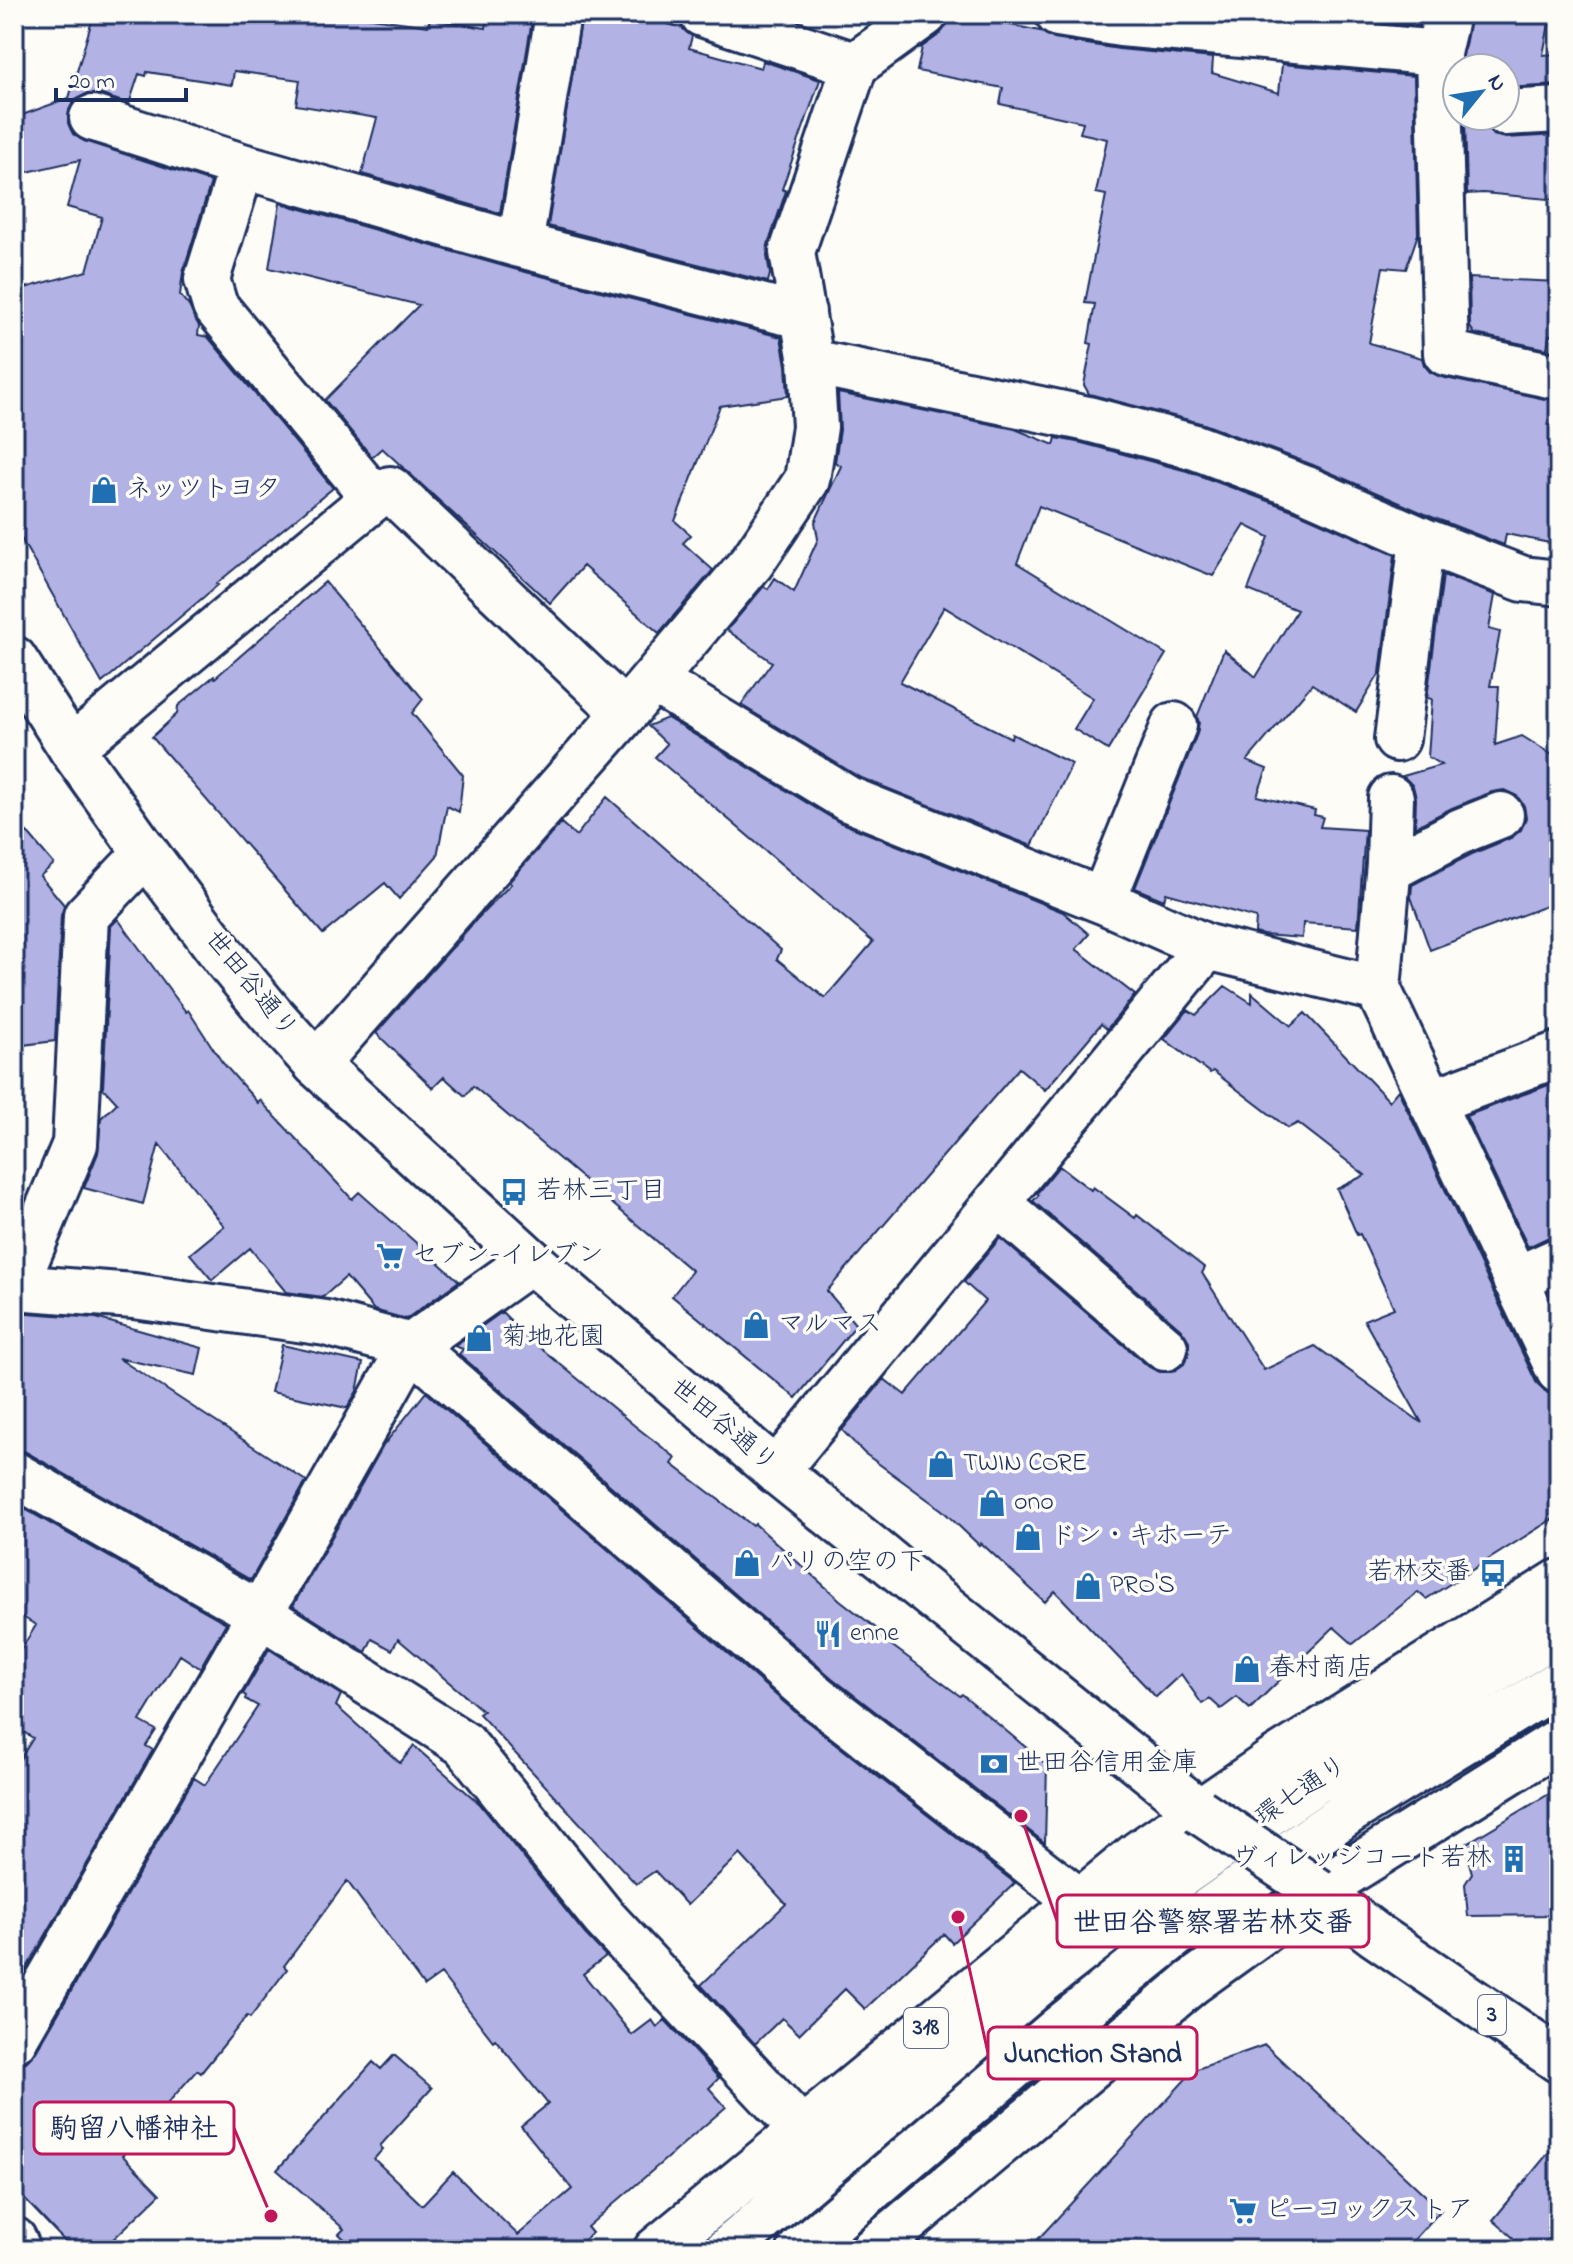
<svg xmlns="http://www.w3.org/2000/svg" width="1573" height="2264" viewBox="0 0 1573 2264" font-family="'Indie Flower','Klee One',sans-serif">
	<rect width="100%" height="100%" fill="#fdfcf7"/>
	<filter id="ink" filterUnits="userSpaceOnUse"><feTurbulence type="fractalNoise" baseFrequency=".0125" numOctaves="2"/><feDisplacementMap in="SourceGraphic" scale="16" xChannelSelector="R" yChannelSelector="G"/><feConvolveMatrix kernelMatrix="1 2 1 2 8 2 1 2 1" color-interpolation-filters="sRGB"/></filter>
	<g filter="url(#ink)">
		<path fill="#b3b2e4" stroke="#1b2f5e" stroke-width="2" d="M94,14H344L428,26L430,19L486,28L488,14H533L500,213L362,174L377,118L296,105L300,80L234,71L232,85L147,72L146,76L139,74L129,104L99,94H86L75,100L69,110L68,123L73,134L84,141L211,182L183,272L180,295L189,306L199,326L198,335L208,337L333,488L216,584L218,585L102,683L14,526V291L87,271L102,217L67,207L80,160L14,175V118L69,98Z
			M582,14H633L682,28L692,36L689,48L761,68L763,61L820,80L782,189L786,191L768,245L767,256L770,274L768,282L548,226Z
			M957,14L1040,31L1054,39L1119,49L1213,58L1212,73L1279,93L1282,64L1414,76L1418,234L1406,269L1383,267L1369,343L1422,358L1424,365L1430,372L1441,377L1559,402V545L1506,534L1504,545L1432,517L1313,465L1204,424L1089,394L1084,385L1092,344L1088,343L1095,304L1085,303L1106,195L1096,193L1107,139L1080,133L1083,122L1000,104L1003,88L917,71L922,47L940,34L947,25L949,20Z
			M1377,14H1421L1419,26L1376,22Z
			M1471,14H1551L1543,55L1555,54L1557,85L1505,88V68H1463V56Z
			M1465,116H1480L1485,127L1493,135L1506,138L1559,135V200L1483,193L1467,194Z
			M280,203L514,269L781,337L786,365L788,396L720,406L675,521L691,535L683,543L713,570L659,633L583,566L550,603L382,448L372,457L325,400L419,305L269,268Z
			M1469,278L1559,282V336L1549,335L1547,349L1475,334L1470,327Z
			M838,393L1015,429L1054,445L1056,438L1082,443L1187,471L1295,511L1395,555L1380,673L1356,712L1312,684L1247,761L1267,769L1257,796L1315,810L1314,815L1323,817L1320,827L1365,830L1358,927L1303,923L1302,938L1263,935L1255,933L1256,918L1166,893L1164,900L1135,888L1197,734L1199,722L1197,717L1224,650L1256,677L1297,610L1248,590L1269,537L1245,525L1213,576L1039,506L1017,563L1166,654L1108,750L1074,729L1093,698L944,607L900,682L1011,738L1012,734L1072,764L1032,846L859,777L741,705L772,662L727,630L764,586L768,589L775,578L794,592L818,539L815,522L841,466L835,462L840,430Z
			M1443,575L1495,595L1489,629L1500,632L1490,686H1499L1495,745L1522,736L1559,759V901L1430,950L1411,897L1412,885L1472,854L1511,838L1521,830L1526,818L1524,806L1517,796L1504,790L1492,792L1452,808L1415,827L1416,798L1413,786L1403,776L1441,765L1428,757L1432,699L1427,698Z
			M325,582L423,699L412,713L463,775L459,812L447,806L437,856L399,899L385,883L323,934L152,737L177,714L178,706L214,676L215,678Z
			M667,718L839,822L1063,912L1089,934L1076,949L1135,995L1107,1029L1101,1024L1045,1090L1019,1068L827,1291L856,1325L796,1398L672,1296L692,1271L473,1086L465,1096L444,1077L433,1088L376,1033L451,949L461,939L460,938L476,920L511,884L509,882L561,823L576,836L607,797L781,950L777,959L825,998L873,942L655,757L667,744L648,726Z
			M14,817L54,864L40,876L65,906L61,915L55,1041L14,1046Z
			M118,919L186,1012L188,1010L222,1062L258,1103L260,1100L352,1199L359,1192L459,1281L406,1319L374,1310L346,1277L323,1297L286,1292L250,1248L212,1280L190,1254L224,1226L159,1144L143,1204L84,1188L98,1153L101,1118L117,1103L103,1088L111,926Z
			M1225,986L1252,1003V993L1291,1026L1305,1013L1389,1101L1398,1090L1536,1382L1545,1392L1559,1396V1515L1426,1599L1418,1592L1353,1644L1334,1627L1250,1709L1237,1697L1221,1709L1210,1699L1202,1704L1181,1674L1156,1697L1055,1591L1045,1602L981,1543L979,1545L942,1510L864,1453L842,1430L884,1379L905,1395L985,1301L964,1282L1000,1238L1149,1367L1160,1372H1172L1184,1364L1189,1353V1341L1181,1329L1033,1201L1039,1195L1037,1193L1059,1166L1091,1190L1093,1187L1135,1218L1137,1215L1205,1268L1202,1273L1264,1370L1315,1346L1422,1423L1364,1320L1394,1308L1360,1234L1357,1235L1337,1189L1365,1175L1298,1123L1288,1128L1213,1071L1210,1073L1164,1039L1188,1010L1196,1015Z
			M1559,1081V1235L1549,1237L1528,1247L1466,1116Z
			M14,1312L96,1318L202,1348L196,1375L118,1358L306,1481L251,1580L26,1452L14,1449Z
			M502,1312L526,1336L635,1426L676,1458L672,1464L753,1526L755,1524L840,1600L886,1636L883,1639L960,1696L962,1694L1047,1765L1045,1843L832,1678L459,1354L463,1349L454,1346Z
			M282,1345L363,1363L357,1391L347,1408L271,1392Z
			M426,1392L800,1716L1015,1883L952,1943L944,1934L865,2009L845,1989L799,2034L782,2018L755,2044L701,1985L786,1904L740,1854L687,1905L655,1871L636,1884L479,1714L483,1711L398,1639L392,1650L372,1639L366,1652L293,1606L383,1446Z
			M14,1503L226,1623L200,1668L180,1655L140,1721L156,1730L146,1746L153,1750L14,1990V1769L33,1738L14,1726V1661L36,1625L14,1612Z
			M269,1649L341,1695L336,1706L400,1763L414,1746L480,1804L585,1934L606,1956L583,1974L632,2035L652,2020L657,2027L665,2020L719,2078L709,2088L726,2107L587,2227L592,2233L572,2250H356L339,2234L344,2229L277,2170L373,2062L381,2069L394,2055L432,2088L380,2146L383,2149L374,2159L422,2205L453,2172L518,2235L572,2189L521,2126L548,2104L495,2039L493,2041L441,1974L424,1986L347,1881L284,1966L287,1969L250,2018L247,2016L201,2073L197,2070L122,2155L160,2194L102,2250H73L14,2188V2065L26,2062L36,2052L194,1778L205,1785L258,1706L245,1699L246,1696L243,1694Z
			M1559,1788V1915L1468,1916L1465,1884L1472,1873L1464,1845Z
			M1265,2045L1441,2210L1405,2250H1028L1194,2070Z
			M1559,2140V2233L1547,2250H1527L1493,2220Z"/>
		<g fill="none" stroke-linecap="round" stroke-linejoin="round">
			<g stroke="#1b2f5e" stroke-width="50">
				<path id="minor" d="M702,14L855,65
					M1058,14L1121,24L1438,53
					M1447,14L1438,53L1446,353L1559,377
					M1505,113L1559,110
					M92,118L242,166
					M520,245L558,14
					M811,362L1088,419L1195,447L1304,488L1422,540L1523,579L1559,583
					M374,498L215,306L207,279L242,166L520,245L784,312H803
					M653,680L848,799L1103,901L1207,947L1378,989
					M1397,739L1422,540
					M71,748L374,498L390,489L625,713
					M1391,798L1389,863L1378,989L1559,1371
					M1389,863L1397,865L1461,831L1501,815
					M1103,901L1174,725
					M316,1064L625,713L752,562L807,480L815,427L811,362L792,252L855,65L925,14
					M1431,1102L1559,1054
					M997,1203L1165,1348
					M1515,1280L1559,1260
					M14,1287L134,1296L326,1323L411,1346L816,1697L1079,1901
					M15,1287L75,1144L86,916L146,853
					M776,1471L1207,947
					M14,1474L260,1614L464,1744L604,1918L802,2130
					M14,2040L260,1614L411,1346L531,1261
					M14,2240L18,2250"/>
			</g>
			<g stroke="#1b2f5e" stroke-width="50">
				<path id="major" d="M14,659L71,748L146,853L225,958L270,1013L316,1064L531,1261L776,1471L1199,1811
					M1318,1891L1374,1934L1559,2060
					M656,2250L1139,1853L1273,1761L1559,1582
					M727,2250L1037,1985L1148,1898L1316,1781L1559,1631
					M800,2250L1056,2031L1190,1923L1350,1811L1559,1683
					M873,2250L1191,1983L1318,1891L1559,1741"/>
			</g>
			<use href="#minor" stroke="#fdfcf7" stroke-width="44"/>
			<use href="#major" stroke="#fdfcf7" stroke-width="44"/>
			<g stroke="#1b2f5e" stroke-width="50" stroke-linecap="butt">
				<path id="major-bridge" d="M1199,1811L1318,1891"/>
			</g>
			<use href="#major-bridge" stroke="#fdfcf7" stroke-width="44"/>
		</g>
	</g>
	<defs>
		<g id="shop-bare" transform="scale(2.16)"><path d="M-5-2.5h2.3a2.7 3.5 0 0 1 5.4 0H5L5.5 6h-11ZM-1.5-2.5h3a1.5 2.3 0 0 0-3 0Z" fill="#1f6fb2" stroke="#fdfcf7" stroke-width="2.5" paint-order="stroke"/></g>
		<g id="bus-bare" transform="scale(2.16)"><path d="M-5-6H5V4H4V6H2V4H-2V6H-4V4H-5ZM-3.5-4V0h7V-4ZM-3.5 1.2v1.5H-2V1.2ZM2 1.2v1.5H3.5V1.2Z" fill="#1f6fb2" stroke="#fdfcf7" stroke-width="2.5" paint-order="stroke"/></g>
		<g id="supermarket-bare" transform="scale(2.16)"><path d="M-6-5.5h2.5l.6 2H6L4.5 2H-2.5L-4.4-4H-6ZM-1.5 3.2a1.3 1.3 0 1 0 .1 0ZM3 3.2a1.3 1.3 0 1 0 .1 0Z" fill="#1f6fb2" stroke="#fdfcf7" stroke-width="2.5" paint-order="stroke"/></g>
		<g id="restaurant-bare" transform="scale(2.16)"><path d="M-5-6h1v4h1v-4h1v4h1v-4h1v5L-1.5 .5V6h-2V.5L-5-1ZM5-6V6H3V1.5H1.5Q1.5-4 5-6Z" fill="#1f6fb2" stroke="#fdfcf7" stroke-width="2.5" paint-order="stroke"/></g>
		<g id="bank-bare" transform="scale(2.16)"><path d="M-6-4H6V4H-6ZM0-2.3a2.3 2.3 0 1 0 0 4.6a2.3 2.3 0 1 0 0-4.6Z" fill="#1f6fb2" stroke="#fdfcf7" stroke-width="2.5" paint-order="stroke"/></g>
		<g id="building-bare" transform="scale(2.16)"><path d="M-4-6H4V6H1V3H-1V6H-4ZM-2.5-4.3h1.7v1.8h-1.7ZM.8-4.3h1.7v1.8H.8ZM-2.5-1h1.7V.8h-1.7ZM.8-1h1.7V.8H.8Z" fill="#1f6fb2" stroke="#fdfcf7" stroke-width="2.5" paint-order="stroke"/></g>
	</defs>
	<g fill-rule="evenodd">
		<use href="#shop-bare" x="104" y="490"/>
		<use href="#bus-bare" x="514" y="1192"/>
		<use href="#supermarket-bare" x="390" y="1256"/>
		<use href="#shop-bare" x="756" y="1325"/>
		<use href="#shop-bare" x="479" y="1338"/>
		<use href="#shop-bare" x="941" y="1464"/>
		<use href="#shop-bare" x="992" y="1503"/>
		<use href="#shop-bare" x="1028" y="1537"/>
		<use href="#shop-bare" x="747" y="1563"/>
		<use href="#bus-bare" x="1493" y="1573"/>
		<use href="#shop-bare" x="1088" y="1586"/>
		<use href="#restaurant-bare" x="828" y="1634"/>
		<use href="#shop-bare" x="1247" y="1669"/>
		<use href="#bank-bare" x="994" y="1764"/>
		<use href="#building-bare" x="1514" y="1859"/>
		<use href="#supermarket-bare" x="1243" y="2211"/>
	</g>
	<g text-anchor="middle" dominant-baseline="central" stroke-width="7" stroke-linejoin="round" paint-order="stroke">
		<g fill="#fdfcf7" stroke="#5f6c8c" stroke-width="2">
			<rect x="1478" y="1995" width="28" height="40" rx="6"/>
			<rect x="904" y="2008" width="44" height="40" rx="6"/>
		</g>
		<g font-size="24" font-weight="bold" fill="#1b2f5e">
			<text x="1492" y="2015">3</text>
			<text x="926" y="2028">318</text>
		</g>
		<g font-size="26" fill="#1b2f5e" stroke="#fdfcf7" text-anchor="start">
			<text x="126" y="490">ネッツトヨタ</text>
			<text x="536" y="1192">若林三丁目</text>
			<text x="412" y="1256">セブン-イレブン</text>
			<text x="778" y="1325">マルマス</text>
			<text x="501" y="1338">菊地花園</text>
			<text x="963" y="1464">TWIN CORE</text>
			<text x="1014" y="1503">ono</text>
			<text x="1050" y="1537">ドン・キホーテ</text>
			<text x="769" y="1563">パリの空の下</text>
			<text x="1471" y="1573" text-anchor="end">若林交番</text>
			<text x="1110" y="1586">PRO'S</text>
			<text x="850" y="1634">enne</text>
			<text x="1269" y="1669">春村商店</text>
			<text x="1016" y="1764">世田谷信用金庫</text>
			<text x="1492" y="1859" text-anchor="end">ヴィレッジコート若林</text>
			<text x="1265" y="2211">ピーコックストア</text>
		</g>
		<g font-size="26" fill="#1b2f5e" stroke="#fdfcf7">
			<text transform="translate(250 985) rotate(51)">世田谷通り</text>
			<text transform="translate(723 1426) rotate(40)">世田谷通り</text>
			<text transform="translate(1302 1792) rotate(-34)">環七通り</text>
		</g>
	</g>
	<path fill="none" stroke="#c2185b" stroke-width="3" d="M1021 1816L1057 1921M958 1917L988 2053M271 2216L234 2128"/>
	<g fill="#c2185b" stroke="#fdfcf7" stroke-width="3">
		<circle cx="1021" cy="1816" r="8"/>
		<circle cx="958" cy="1917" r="8"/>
		<circle cx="271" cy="2216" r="8"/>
	</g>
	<g fill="#fdfcf7" stroke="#c2185b" stroke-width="3">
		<rect x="1057" y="1895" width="312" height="52" rx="8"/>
		<rect x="988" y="2027" width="209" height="52" rx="8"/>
		<rect x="34" y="2102" width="200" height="52" rx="8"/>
	</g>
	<g font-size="28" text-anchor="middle" font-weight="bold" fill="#1b2f5e">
		<text x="1213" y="1931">世田谷警察署若林交番</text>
		<text x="1093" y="2062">Junction Stand</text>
		<text x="134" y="2137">駒留八幡神社</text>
	</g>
	<rect width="1573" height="2264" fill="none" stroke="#fdfcf7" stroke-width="48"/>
	<rect x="24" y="24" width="1525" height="2216" fill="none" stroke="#1b2f5e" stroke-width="3" filter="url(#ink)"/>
	<g transform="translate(1481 92) rotate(60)"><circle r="38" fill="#fdfcf7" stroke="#a3aaba" stroke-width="2"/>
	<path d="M0-6L14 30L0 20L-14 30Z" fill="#1f6fb2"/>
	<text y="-12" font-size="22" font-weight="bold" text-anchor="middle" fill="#1b2f5e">N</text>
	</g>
	<path d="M56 88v12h130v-12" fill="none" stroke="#1b2f5e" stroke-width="4"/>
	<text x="68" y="88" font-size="24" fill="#1b2f5e" stroke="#fdfcf7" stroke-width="6" paint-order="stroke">20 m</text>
</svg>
